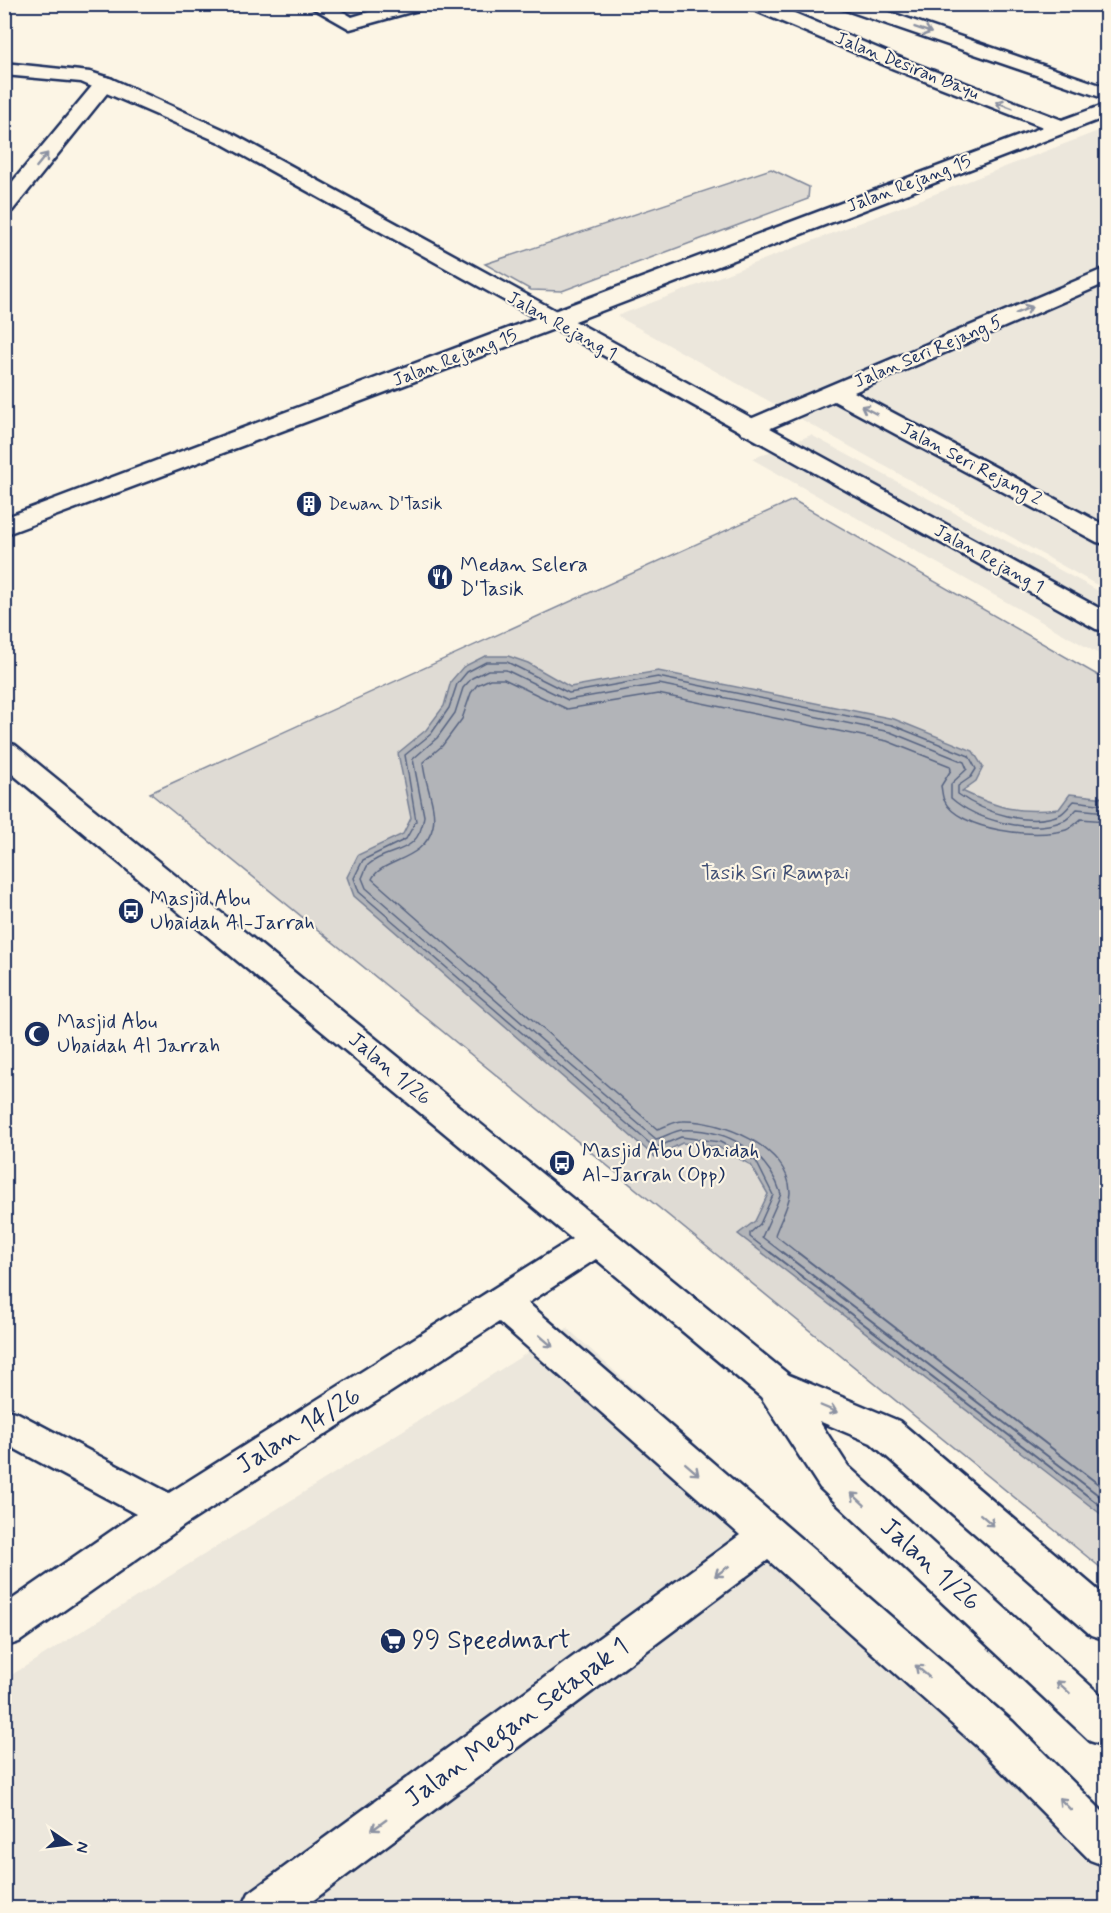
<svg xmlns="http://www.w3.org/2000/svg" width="1111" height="1913" viewBox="0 0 1111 1913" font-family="Mynerve,sans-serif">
	<rect width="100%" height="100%" fill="#fcf5e5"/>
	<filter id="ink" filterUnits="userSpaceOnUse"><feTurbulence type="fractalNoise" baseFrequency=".0167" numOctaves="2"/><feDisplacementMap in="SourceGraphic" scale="12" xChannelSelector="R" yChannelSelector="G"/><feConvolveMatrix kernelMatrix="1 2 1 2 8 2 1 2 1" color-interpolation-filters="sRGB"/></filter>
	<g filter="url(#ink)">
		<path fill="#ece7dc" d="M1106,128V590L617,316Z
			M811,435L1106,595V658L752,459Z
			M567,1328L1106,1817V1908H5V1679Z"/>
		<path fill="#dfdbd4" stroke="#7d8599" stroke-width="1.5" d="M771,169L809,187L808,199L562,291L531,290L485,264Z
			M793,500L1106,680V1572L150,793Z"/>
		<path fill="#b2b4b8" stroke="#767f94" stroke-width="1.5" d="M485,656H508L528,663L570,687L658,671L894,719L973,751L983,767L976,781L962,791C998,808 1018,814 1059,809L1070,794L1106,798V1518L738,1234L755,1221L768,1194L751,1165L718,1147L682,1143L655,1157L354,896L347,877L358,855L403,834L411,818L398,753L426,730L444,706L451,681L463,667Z"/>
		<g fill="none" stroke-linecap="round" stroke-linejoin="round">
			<path stroke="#576482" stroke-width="1.5" d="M772,1254L750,1237V1233L760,1224L773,1195L756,1161L720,1142L681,1137L655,1148L359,892L354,878L363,860L406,839L416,821L405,755L431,734L449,708L457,684L467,672L486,662H507L569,693L658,677L892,725L969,756L976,769L971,777L958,786V794C983,812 1030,828 1061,814C1066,811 1070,805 1074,801L1106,805
				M784,1254L762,1237L781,1194C768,1152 726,1128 682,1130C673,1131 665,1137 656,1139L366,888L362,878C364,874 366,867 368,865C389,846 419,857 424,816L413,759L437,738L455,713L463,688L472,678L488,670H506L568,700L659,684L890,732L964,762L967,769L951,784V798C977,821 1029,834 1063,821C1069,819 1073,813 1077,809L1106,812
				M799,1254L775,1235C779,1223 790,1204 790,1192C789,1146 720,1120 683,1121C674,1121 666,1127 657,1129L372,879C381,859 426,861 433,826C437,806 424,783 423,762L442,746L462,719L471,693L477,685L490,679H504L567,709L658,694L887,741L950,766L951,770L941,786C942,790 942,796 944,800C958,831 1037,839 1066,830C1072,828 1076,823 1081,819L1106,821"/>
			<path stroke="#576482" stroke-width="2" d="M770,1252L1106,1510
				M782,1252L1106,1501
				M797,1252L1106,1490"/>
			<g stroke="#1b2f5e" stroke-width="5">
				<path id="minor" d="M306,4H330L352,17L396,4H427L425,8L350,29Z
					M747,4H773L908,61L1062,120L1106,104V117L562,326L4,535V518L1043,127L894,69L749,8Z
					M838,4H866L1106,87V99L840,8Z
					M105,77L112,79L115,83L112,87L12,211L4,212V192L98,79Z
					M1106,268V283L854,392L1106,526V544L1097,542L834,401L759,433L750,435L741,433L738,428L741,423Z
					M4,742L15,745L789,1375L899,1421L1106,1597V1640L1091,1635L871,1443L819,1421L848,1466L1106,1700V1746L1090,1741L820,1488L761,1397L596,1259L528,1303L1013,1722L1106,1815V1866L1090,1860L981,1750L768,1560L303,1908H242L249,1893L740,1535L499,1322L185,1525L19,1642L4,1647V1605L136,1514L4,1443V1409L18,1413L169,1493L572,1239L4,767Z"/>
			</g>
			<g stroke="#1b2f5e" stroke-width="5">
				<path id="tertiary" d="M4,63L90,72L112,79L233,134L1106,612V631L1096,629L219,142L81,82L4,75Z"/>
			</g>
			<use href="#minor" fill="#fcf5e5" fill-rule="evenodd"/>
			<use href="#tertiary" fill="#fcf5e5" fill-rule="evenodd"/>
		</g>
		<defs><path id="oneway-shaft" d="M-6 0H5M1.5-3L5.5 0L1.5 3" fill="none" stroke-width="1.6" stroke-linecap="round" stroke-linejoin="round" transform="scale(1.5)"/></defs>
		<g stroke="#8c92a2">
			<use href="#oneway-shaft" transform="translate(923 30) rotate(19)"/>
			<use href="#oneway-shaft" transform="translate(1004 105) rotate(-159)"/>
			<use href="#oneway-shaft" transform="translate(42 160) rotate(-51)"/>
			<use href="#oneway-shaft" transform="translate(1024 310) rotate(-23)"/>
			<use href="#oneway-shaft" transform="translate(869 410) rotate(-152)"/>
			<use href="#oneway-shaft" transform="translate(546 1341) rotate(41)"/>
			<use href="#oneway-shaft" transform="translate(829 1409) rotate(23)"/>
			<use href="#oneway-shaft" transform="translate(692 1469) rotate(41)"/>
			<use href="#oneway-shaft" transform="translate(858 1499) rotate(-138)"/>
			<use href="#oneway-shaft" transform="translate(987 1520) rotate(41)"/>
			<use href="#oneway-shaft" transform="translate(722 1571) rotate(144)"/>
			<use href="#oneway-shaft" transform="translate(922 1671) rotate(-139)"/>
			<use href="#oneway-shaft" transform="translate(1063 1687) rotate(-138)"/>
			<use href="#oneway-shaft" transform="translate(1065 1804) rotate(-135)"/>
			<use href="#oneway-shaft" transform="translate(379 1825) rotate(144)"/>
		</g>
	</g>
	<defs>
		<g id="building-disc" transform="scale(1.35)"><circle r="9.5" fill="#1b2f5e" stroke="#fcf5e5"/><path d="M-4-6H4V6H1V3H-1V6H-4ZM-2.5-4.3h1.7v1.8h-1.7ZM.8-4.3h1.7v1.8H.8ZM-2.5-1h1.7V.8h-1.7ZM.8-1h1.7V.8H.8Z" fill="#fff"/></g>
		<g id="restaurant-disc" transform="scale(1.35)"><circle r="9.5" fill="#1b2f5e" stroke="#fcf5e5"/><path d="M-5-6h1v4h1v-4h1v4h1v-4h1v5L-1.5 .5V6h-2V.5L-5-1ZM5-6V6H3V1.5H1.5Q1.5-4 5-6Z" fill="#fff"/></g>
		<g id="bus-disc" transform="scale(1.35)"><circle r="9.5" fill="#1b2f5e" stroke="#fcf5e5"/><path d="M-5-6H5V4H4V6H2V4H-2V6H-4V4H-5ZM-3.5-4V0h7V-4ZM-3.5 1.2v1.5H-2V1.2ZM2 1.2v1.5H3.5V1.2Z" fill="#fff"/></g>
		<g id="mosque-disc" transform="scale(1.35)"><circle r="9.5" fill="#1b2f5e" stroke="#fcf5e5"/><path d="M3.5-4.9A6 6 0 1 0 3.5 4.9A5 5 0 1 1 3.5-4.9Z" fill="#fff"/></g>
		<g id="supermarket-disc" transform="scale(1.35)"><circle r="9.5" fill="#1b2f5e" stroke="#fcf5e5"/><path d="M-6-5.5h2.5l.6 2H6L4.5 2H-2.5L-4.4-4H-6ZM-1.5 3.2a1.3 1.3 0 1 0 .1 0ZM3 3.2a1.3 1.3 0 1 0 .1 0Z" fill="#fff"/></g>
	</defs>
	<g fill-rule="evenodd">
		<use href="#building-disc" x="309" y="504"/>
		<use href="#restaurant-disc" x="440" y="577"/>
		<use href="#bus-disc" x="131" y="911"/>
		<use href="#mosque-disc" x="37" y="1034"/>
		<use href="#bus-disc" x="562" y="1163"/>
		<use href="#supermarket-disc" x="393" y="1641"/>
	</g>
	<g text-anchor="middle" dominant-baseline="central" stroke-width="4.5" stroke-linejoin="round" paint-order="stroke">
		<g font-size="18" fill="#1b2f5e" stroke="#fcf5e5">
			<text transform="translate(907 66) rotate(22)">Jalan Desiran Bayu</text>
			<text transform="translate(909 184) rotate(-21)">Jalan Rejang 15</text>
			<text transform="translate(562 326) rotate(29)">Jalan Rejang 1</text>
			<text transform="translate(928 352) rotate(-23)">Jalan Seri Rejang 5</text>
			<text transform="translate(455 358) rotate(-21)">Jalan Rejang 15</text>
			<text transform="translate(971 464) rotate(28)">Jalan Seri Rejang 2</text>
			<text transform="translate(989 559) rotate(29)">Jalan Rejang 1</text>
		</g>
		<g font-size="18" fill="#1b2f5e" stroke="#fcf5e5" text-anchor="start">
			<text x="328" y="504">Dewan D'Tasik</text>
		</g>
		<g font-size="21" fill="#1b2f5e" stroke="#fcf5e5" text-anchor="start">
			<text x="460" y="565">Medan Selera<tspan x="460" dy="24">D'Tasik</tspan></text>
			<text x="150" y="899">Masjid Abu<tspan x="150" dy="24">Ubaidah Al-Jarrah</tspan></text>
			<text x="57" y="1022">Masjid Abu<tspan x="57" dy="24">Ubaidah Al Jarrah</tspan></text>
			<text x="582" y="1151">Masjid Abu Ubaidah<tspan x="582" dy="24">Al-Jarrah (Opp)</tspan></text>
		</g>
		<g font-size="21" fill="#425176" stroke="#fcf5e5">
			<text x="775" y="873">Tasik Sri Rampai</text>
		</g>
		<g font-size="21" fill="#1b2f5e" stroke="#fcf5e5">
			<text transform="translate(390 1069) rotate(40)">Jalan 1/26</text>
		</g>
		<g font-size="26" fill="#1b2f5e" stroke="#fcf5e5">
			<text transform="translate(299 1431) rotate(-32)">Jalan 14/26</text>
			<text transform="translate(930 1565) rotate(42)">Jalan 1/26</text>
			<text transform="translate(517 1723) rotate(-36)">Jalan Megan Setapak 1</text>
		</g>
		<g font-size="26" fill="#1b2f5e" stroke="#fcf5e5" text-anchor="start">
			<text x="412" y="1641">99 Speedmart</text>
		</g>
	</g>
	<rect width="1111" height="1913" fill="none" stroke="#fcf5e5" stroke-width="24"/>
	<rect x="12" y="12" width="1087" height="1889" fill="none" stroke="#1b2f5e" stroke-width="2" filter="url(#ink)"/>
	<g transform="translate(69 1844) rotate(104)" stroke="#fcf5e5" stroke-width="4.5" paint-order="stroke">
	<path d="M0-4.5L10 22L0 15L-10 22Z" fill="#1b2f5e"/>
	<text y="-9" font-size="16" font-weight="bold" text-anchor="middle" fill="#1b2f5e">N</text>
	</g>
</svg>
